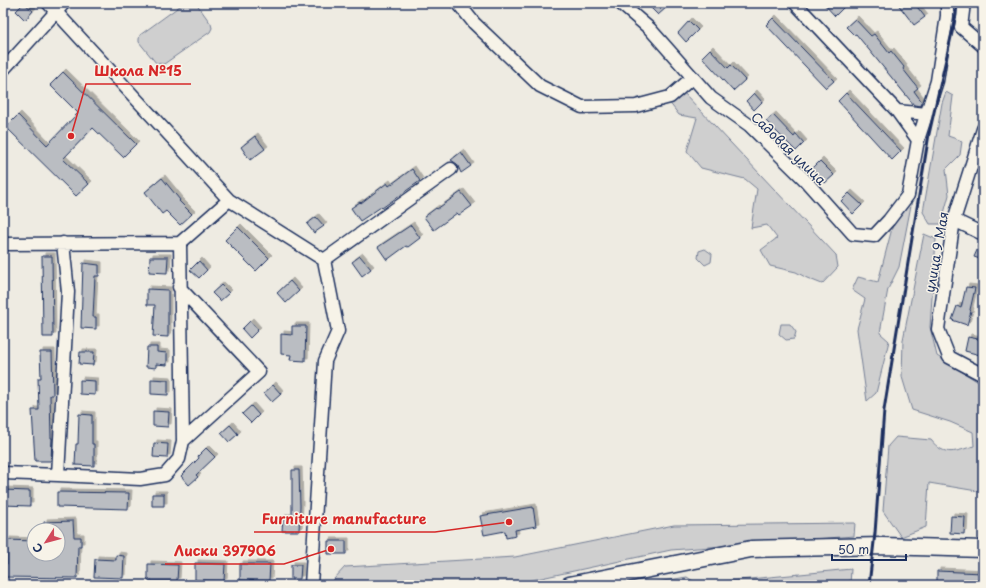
<svg xmlns="http://www.w3.org/2000/svg" width="986" height="588" viewBox="0 0 986 588" font-family="'Playpen Sans',sans-serif">
	<defs>
		<filter id="shadow"><feDropShadow dx="3" dy="-3" stdDeviation="0" flood-color="#0004"/></filter>
	</defs>
	<rect width="100%" height="100%" fill="#eeebe2"/>
	<filter id="ink" filterUnits="userSpaceOnUse"><feTurbulence type="fractalNoise" baseFrequency=".025" numOctaves="2"/><feDisplacementMap in="SourceGraphic" scale="8" xChannelSelector="R" yChannelSelector="G"/><feConvolveMatrix kernelMatrix="1 2 1 2 8 2 1 2 1" color-interpolation-filters="sRGB"/></filter>
	<g filter="url(#ink)">
		<path fill="#cfcfcf" stroke="#757f96" d="M184,3H196L211,24L212,28L210,32L164,64L156,63L139,42V39L140,35Z
			M946,92L953,96L948,136L962,141L960,155L946,169L949,195L941,224H930L923,212L942,103Z
			M684,93L836,255L838,267L822,284L807,278L796,272L770,266L761,250L777,238L767,225L751,228L757,189L745,179L701,168L687,151L697,118L679,115L669,102Z
			M920,121L927,123L899,267L888,289L880,333L889,341L876,393L867,401L857,329L865,299L852,290L858,277L878,282Z
			M924,234L936,239L930,327L937,356L983,385V492L929,483L926,527L901,537L883,511L888,446L896,437L931,440C945,458 956,451 974,446L973,432L950,422L912,410L902,377L903,340Z
			M705,249L712,254L711,262L705,265L698,258L699,251Z
			M781,324H790L796,332L794,339L786,340L779,334Z
			M855,523L854,536L671,550L509,585H333L334,579L345,567L515,557L674,525Z
			M851,569L850,585H716L719,582Z
			M687,577L699,585H639Z"/>
		<path fill="#babdc2" stroke="#1b2f5e" filter="url(#shadow)" d="M24,3L33,11L25,20L16,11Z
			M654,3H663L667,7L658,15L650,7Z
			M823,3H848L835,16Z
			M897,3H914L925,17L914,25Z
			M773,18L834,81L826,88L766,25Z
			M855,19L871,36L874,34L889,53L891,51L904,67L903,69L918,88L914,91L922,102L921,106L914,105L856,34L854,35L846,27Z
			M689,21L698,30L686,42L678,33Z
			M710,49L728,68L731,65L745,80L733,91L702,57Z
			M63,72L136,144L123,157L93,128L63,159L89,184L76,196L6,127L18,115L47,145L78,113L50,85Z
			M754,93L762,102L754,110L746,101Z
			M846,93L901,151L892,160L838,101Z
			M773,115L794,137L796,134L804,143L796,151L766,121Z
			M255,136L265,149L250,160L241,147Z
			M461,152L471,166L461,173L457,164L451,160Z
			M820,161L834,175L825,183L812,169Z
			M412,169L420,181L382,208L381,207L360,221L351,208L360,202L361,203L387,183L389,186Z
			M162,178L180,200L179,201L192,214L180,225L166,211L162,214L145,192Z
			M461,192L472,206L459,215L457,213L434,230L424,217L436,208L437,209Z
			M849,193L862,205L853,214L841,201Z
			M316,217L324,226L314,233L307,224Z
			M411,225L420,238L408,247L406,246L387,260L378,247Z
			M238,227L269,258L256,271L225,240Z
			M981,241H983V260L974,257Z
			M42,256H52L53,337H43Z
			M360,256L371,269L362,276L352,262Z
			M150,257H168L167,273L149,272Z
			M199,261L207,270L199,278L190,270Z
			M83,263L99,265V276H95L93,317H96V329L81,328Z
			M290,281L299,291L286,303L277,293Z
			M221,285L229,293L220,301L212,293Z
			M966,287L975,288L970,310L971,311L967,325L952,320L957,306L961,308Z
			M147,289L168,290V337L153,336L155,305H147Z
			M250,321L258,330L250,338L242,329Z
			M292,326H306L305,361L290,360L291,355L281,354V334L292,335Z
			M968,337L983,340L980,355L965,351Z
			M147,347H157V352L167,353V365L156,364V368L146,367Z
			M40,352H52L53,395H50L51,438H52L51,461H35L32,410H39L38,378H41Z
			M80,352H94L93,365L79,364Z
			M151,379L168,380V395L151,394Z
			M80,380L95,381V395L80,394Z
			M273,385L281,394L272,402L264,393Z
			M251,406L259,415L251,423L242,414Z
			M153,411L169,412L168,427L153,426Z
			M79,414L92,415V444H94V466L75,465L76,444H78Z
			M230,425L238,434L229,442L221,433Z
			M154,443L168,444L167,458L153,457Z
			M206,448L215,457L196,475L198,477L189,485L181,476L199,458L198,456Z
			M292,470H299L300,506L299,531H282L283,517H292Z
			M3,490L30,491V506L3,505Z
			M57,492L129,493L128,509L57,507Z
			M152,494H164V506H152Z
			M533,507L536,526L515,530L516,536L506,538L505,531L484,535L480,516Z
			M951,516L965,517L964,534L950,533Z
			M73,521L74,537H81V546H78L77,578L3,577V564H7V540L34,541V554H58V530H44V522Z
			M328,541H346V554H328Z
			M116,555L124,556L123,578L94,577L95,559L116,560Z
			M195,563L225,564L224,581L195,580Z
			M148,564L178,565L177,581H148Z
			M240,564H270L269,581L240,580Z
			M291,565H301L300,579H291Z
			M937,571L983,573V585H937Z"/>
		<g fill="none" stroke-linecap="round" stroke-linejoin="round">
			<g stroke="#1b2f5e" stroke-width="15">
				<path id="street" d="M48,3L229,200L324,260L338,331L325,361L311,585
					M458,3L474,23L540,86L582,107L636,106L670,97L693,77
					M620,3L650,29L711,98L749,125L804,179L853,234L874,236L889,220L908,195L918,140L937,81L947,16V3
					M795,3L897,111L918,140
					M964,3L961,27L983,46
					M3,70L64,3
					M897,111L927,114
					M983,129L954,220L938,329L949,357L983,375
					M954,220L983,234
					M3,244L180,243L229,200
					M324,260L451,169
					M179,287L259,372L183,441
					M3,473L58,475L140,479L165,475L179,459L183,441L180,243
					M58,475L68,292L63,243"/>
			</g>
			<g stroke="#1b2f5e" stroke-width="19">
				<path id="secondary" d="M569,585L751,549L882,546L983,549"/>
			</g>
			<use href="#street" stroke="#f7f3e8" stroke-width="12"/>
			<use href="#secondary" stroke="#f7f3e8" stroke-width="16"/>
			<path stroke="#1b2f5e" stroke-width="3" d="M869,585L875,533L884,410L929,134L956,15L957,3"/>
		</g>
	</g>
	<g text-anchor="middle" dominant-baseline="central" stroke-width="3" stroke-linejoin="round" paint-order="stroke">
		<g font-size="13" fill="#1b2f5e" stroke="#f7f3e8">
			<text transform="translate(789 148) rotate(44)">Садовая улица</text>
			<text transform="translate(936 252) rotate(-80)">улица 9 Мая</text>
		</g>
	</g>
	<path fill="none" stroke="#d62828" stroke-width="1.5" d="M71 136L86 84H191M509 522L435 532H254M331 549L284 564H165"/>
	<g fill="#d62828" stroke="#f7f3e8" stroke-width="1.5">
		<circle cx="71" cy="136" r="4"/>
		<circle cx="509" cy="522" r="4"/>
		<circle cx="331" cy="549" r="4"/>
	</g>
	<g font-size="14" text-anchor="middle" font-weight="bold" fill="#d62828" stroke="#f7f3e8" stroke-width="3" stroke-linejoin="round" paint-order="stroke">
		<text x="138" y="76">Школа №15</text>
		<text x="344" y="524">Furniture manufacture</text>
		<text x="225" y="556">Лиски 397906</text>
	</g>
	<rect width="986" height="588" fill="none" stroke="#f7f3e8" stroke-width="16"/>
	<rect x="8" y="8" width="970" height="572" fill="none" stroke="#1b2f5e" stroke-width="1.5" filter="url(#ink)"/>
	<g transform="translate(46 542) rotate(234)"><circle r="19" fill="#f7f3e8" stroke="#9fa5b1"/>
	<path d="M0-3L7 15L0 10L-7 15Z" fill="#d1495b"/>
	<text y="-6" font-size="11" font-weight="bold" text-anchor="middle" fill="#1b2f5e">С</text>
	</g>
	<path d="M832 554v6h74v-6" fill="none" stroke="#1b2f5e" stroke-width="2"/>
	<text x="838" y="554" font-size="12" fill="#1b2f5e" stroke="#f7f3e8" stroke-width="3" paint-order="stroke">50 m</text>
</svg>
